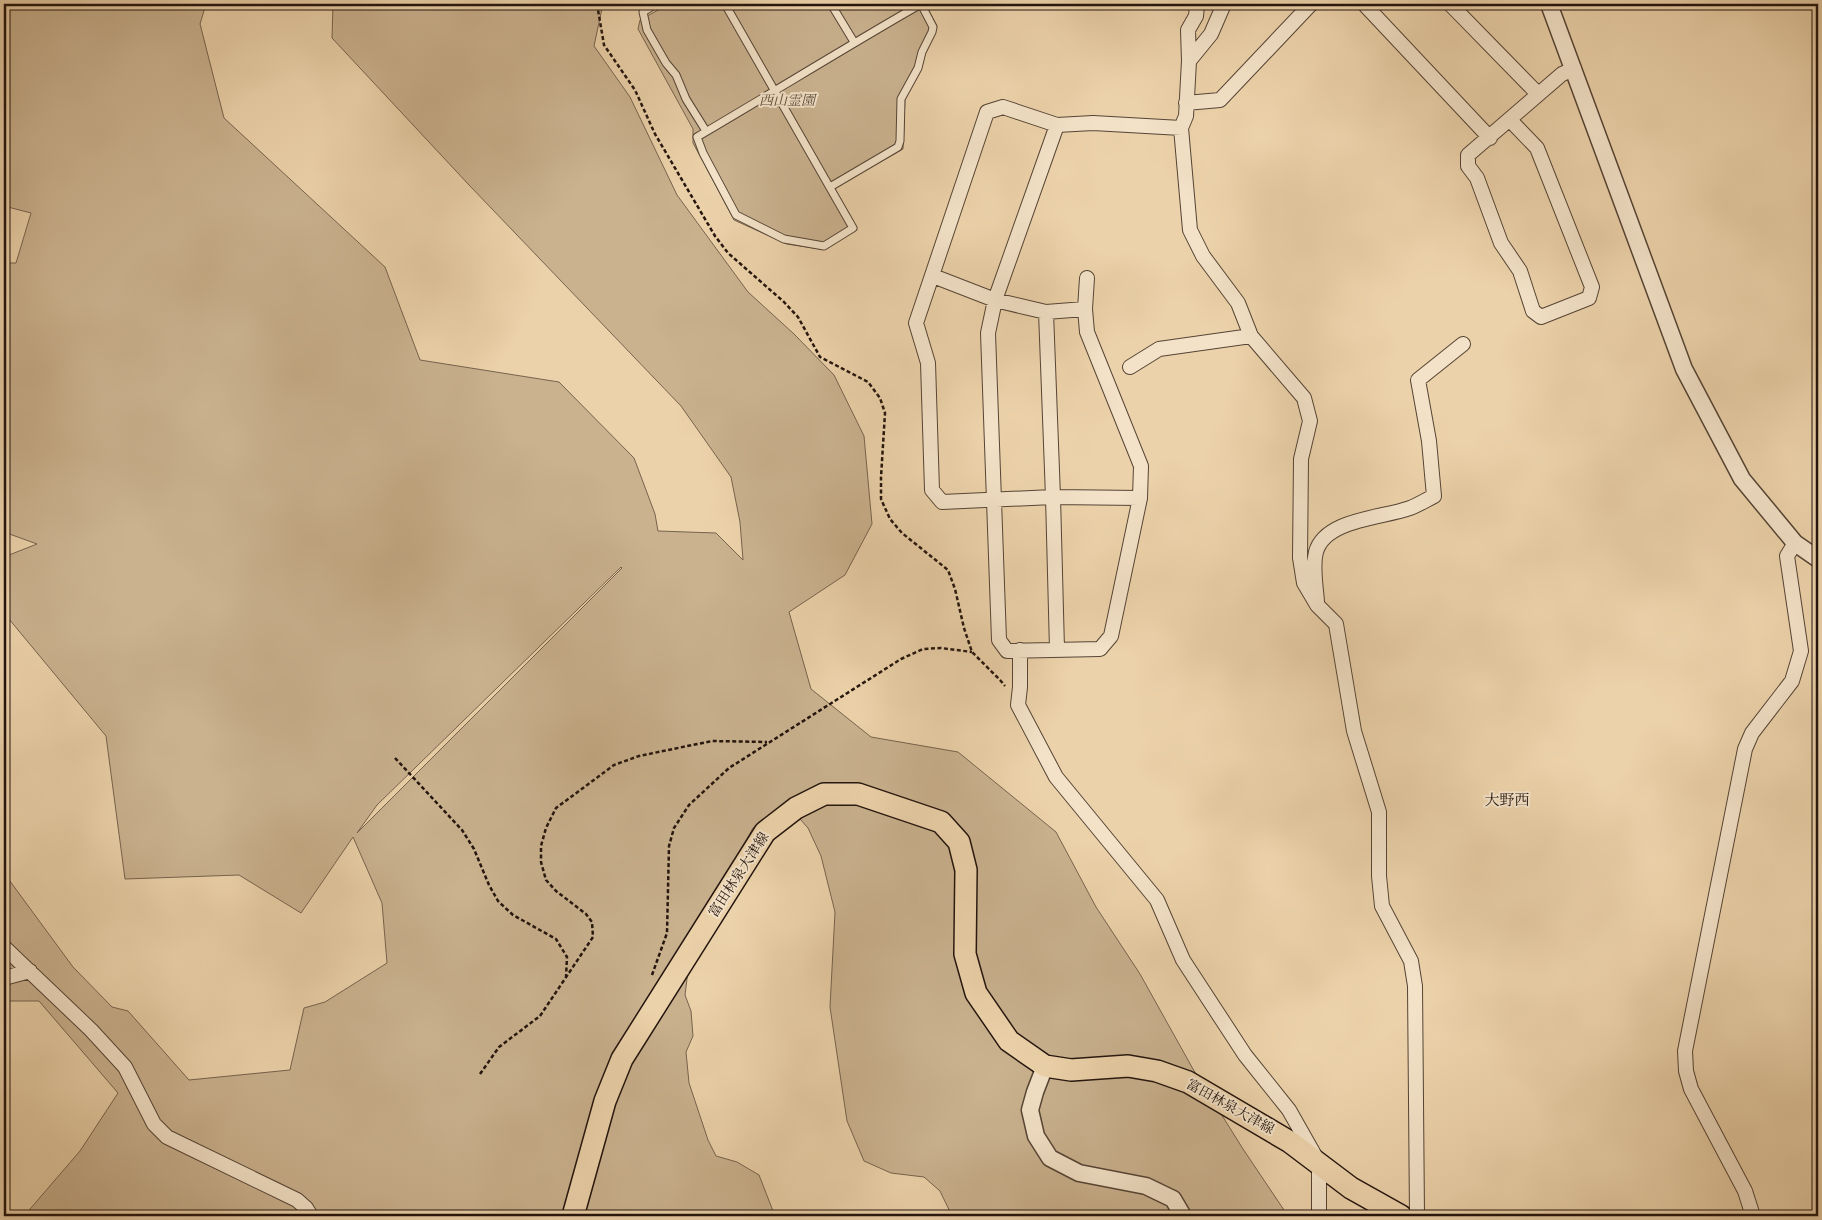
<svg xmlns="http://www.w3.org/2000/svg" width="1822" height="1220" viewBox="0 0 1822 1220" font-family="'IM FELL English','Noto Serif JP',serif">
	<rect width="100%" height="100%" fill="#ecd2aa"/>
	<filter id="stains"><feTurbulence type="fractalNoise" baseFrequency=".004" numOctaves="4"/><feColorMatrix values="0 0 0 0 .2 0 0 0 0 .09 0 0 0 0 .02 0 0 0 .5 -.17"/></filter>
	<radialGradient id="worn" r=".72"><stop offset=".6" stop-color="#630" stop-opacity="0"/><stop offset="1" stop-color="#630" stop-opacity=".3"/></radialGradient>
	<path fill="#cab28f" stroke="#76634e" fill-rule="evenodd" d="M4,4H206L200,24L224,118L385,267L420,360L559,382L634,458L655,514L658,531L716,533L743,560L740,522L731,477L681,406L469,185L332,38L333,4H603L594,46L630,97L677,195L748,292L794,334L834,375L864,436L872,524L845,575L789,612L811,689L871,737L958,752L1056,832L1096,907L1140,974L1193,1069L1243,1149L1288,1216H952L940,1191L924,1177L891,1173L864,1161L847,1121L830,1007L835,912L821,856L808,828L800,819H783L753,828L717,893L688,971L685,995L691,1011L693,1036L686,1052L689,1083L708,1140L716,1156L737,1162L759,1175L775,1216H24L80,1151L118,1093L39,1001H4V873L73,967L112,1007L128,1011L189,1080L290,1070L304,1008L325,1002L387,963L382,903L353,837L301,913L239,875L125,879L106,736L4,613V557L37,544L4,532V263H16L31,213L4,206ZM621,567L622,568L357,833L377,805Z
		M669,4H936L928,9L937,26L905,99L903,149L834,188L857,230L820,249L787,244L734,220L693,143V129L638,29L640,20Z"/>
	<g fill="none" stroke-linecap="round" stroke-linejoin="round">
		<g stroke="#554435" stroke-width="9">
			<path id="service" d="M656,4L643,12L647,30L666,63L676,75L686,99L706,131
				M725,4L853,228L824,246L784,239L736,215L703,153L697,137C772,93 846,47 921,4
				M831,4L854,42
				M830,187L898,147L900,141L901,99L918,68L922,52L932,32L933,27L921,4"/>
		</g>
		<g stroke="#554435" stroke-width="16">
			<path id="minor" d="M1224,4L1211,34L1189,61L1186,116L1181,128L1190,230L1203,256L1238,303L1251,336L1304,398L1310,421L1301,459L1300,558L1304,583L1317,605L1336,624L1354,731L1379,812V876L1382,906L1411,961L1415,986L1417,1216
				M1364,4L1490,138
				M1450,4L1538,94
				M1189,61L1188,30L1196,16L1197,5L1196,4
				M1186,103L1220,100L1311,4
				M1510,120L1537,148L1592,287L1589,298L1541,317L1533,311L1520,271L1501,243L1477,178L1468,166V155L1562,74L1574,69
				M1057,125L1003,107L987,112L916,323L928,363L932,490L942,502L1053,497L1140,498
				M933,276L995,300L1046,312L1085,309
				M1087,278L1085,309L1087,332L1141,466L1140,498L1111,636L1100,649L1007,651L999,640L988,333L995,300L1057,125L1093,123L1181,128
				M1046,312L1053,497L1057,649
				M1130,367L1159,349L1251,336
				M1317,602C1316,586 1312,567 1316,552C1325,519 1383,518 1410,508C1418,505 1426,500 1434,496L1429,441L1418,380L1463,344
				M1020,650V687L1018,705L1056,777L1157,900L1183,960L1245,1055L1289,1110L1319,1163V1216
				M4,947L91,1030L125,1067L154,1124L167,1137L297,1200L306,1208L311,1216
				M4,978L30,971
				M1753,1216L1745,1191L1691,1089L1686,1071L1685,1051L1745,749L1752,733L1792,681L1801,651L1787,556L1795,543"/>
		</g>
		<g stroke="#554435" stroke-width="19">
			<path id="tertiary" d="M1549,4L1684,369L1742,479L1795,543L1818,559
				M1045,1066L1035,1092L1030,1110L1036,1136L1050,1158L1079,1173L1146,1186L1173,1199L1183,1216"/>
		</g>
		<g stroke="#23140e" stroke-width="24">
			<path id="primary" d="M573,1216L605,1101L622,1059L765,832L796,808L824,794H858L941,822L959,842L966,870L965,954L976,993L1009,1041L1045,1066L1071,1070L1128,1066L1157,1071L1188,1082L1290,1142L1351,1188L1401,1216"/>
		</g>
		<path stroke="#23140e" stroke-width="2.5" stroke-dasharray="4 2.5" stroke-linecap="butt" d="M597,4L604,45L635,90L655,134L715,236L728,253L784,302L798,317L820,357L868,382L880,398L885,413L881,477V499L890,519L902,533L948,570L955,589L964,628L972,652L1000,680L1005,686
			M395,758L462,830L474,849L489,885L498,901L513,915L556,939L567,957L566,977
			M652,975L667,933L669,846L674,828L689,805L729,768L901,659L923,649L941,648L972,652
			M480,1074L499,1047L540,1016L593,937L592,922L586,914L556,891L546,880L541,862V846L546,828L556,808L614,765L639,756L712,741L767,742"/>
		<use href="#service" stroke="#f3e2c8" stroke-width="7"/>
		<use href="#minor" stroke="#f3e2c8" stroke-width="14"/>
		<use href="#tertiary" stroke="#f3e2c8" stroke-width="16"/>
		<use href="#primary" stroke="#ecd2aa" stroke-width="21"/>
	</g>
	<g text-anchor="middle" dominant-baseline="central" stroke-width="4" stroke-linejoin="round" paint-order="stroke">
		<g font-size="14" font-style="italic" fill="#5d4b3b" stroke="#f3e2c8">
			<text x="787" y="101">西山霊園</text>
		</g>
		<g font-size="14" fill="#23140e" stroke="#f3e2c8">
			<text transform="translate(739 875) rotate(-57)">富田林泉大津線</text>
			<text transform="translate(1230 1107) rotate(29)">富田林泉大津線</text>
		</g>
		<g font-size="15" fill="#23140e" stroke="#f3e2c8">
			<text x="1507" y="800">大野西</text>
		</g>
	</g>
	<rect width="1822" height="1220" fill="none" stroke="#ecd2aa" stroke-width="20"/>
	<rect x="5" y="5" width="1812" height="1210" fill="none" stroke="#23140e" stroke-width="2.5"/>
	<rect x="10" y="10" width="1802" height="1200" fill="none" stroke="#23140e"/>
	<rect width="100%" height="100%" filter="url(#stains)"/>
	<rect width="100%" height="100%" fill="url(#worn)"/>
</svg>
